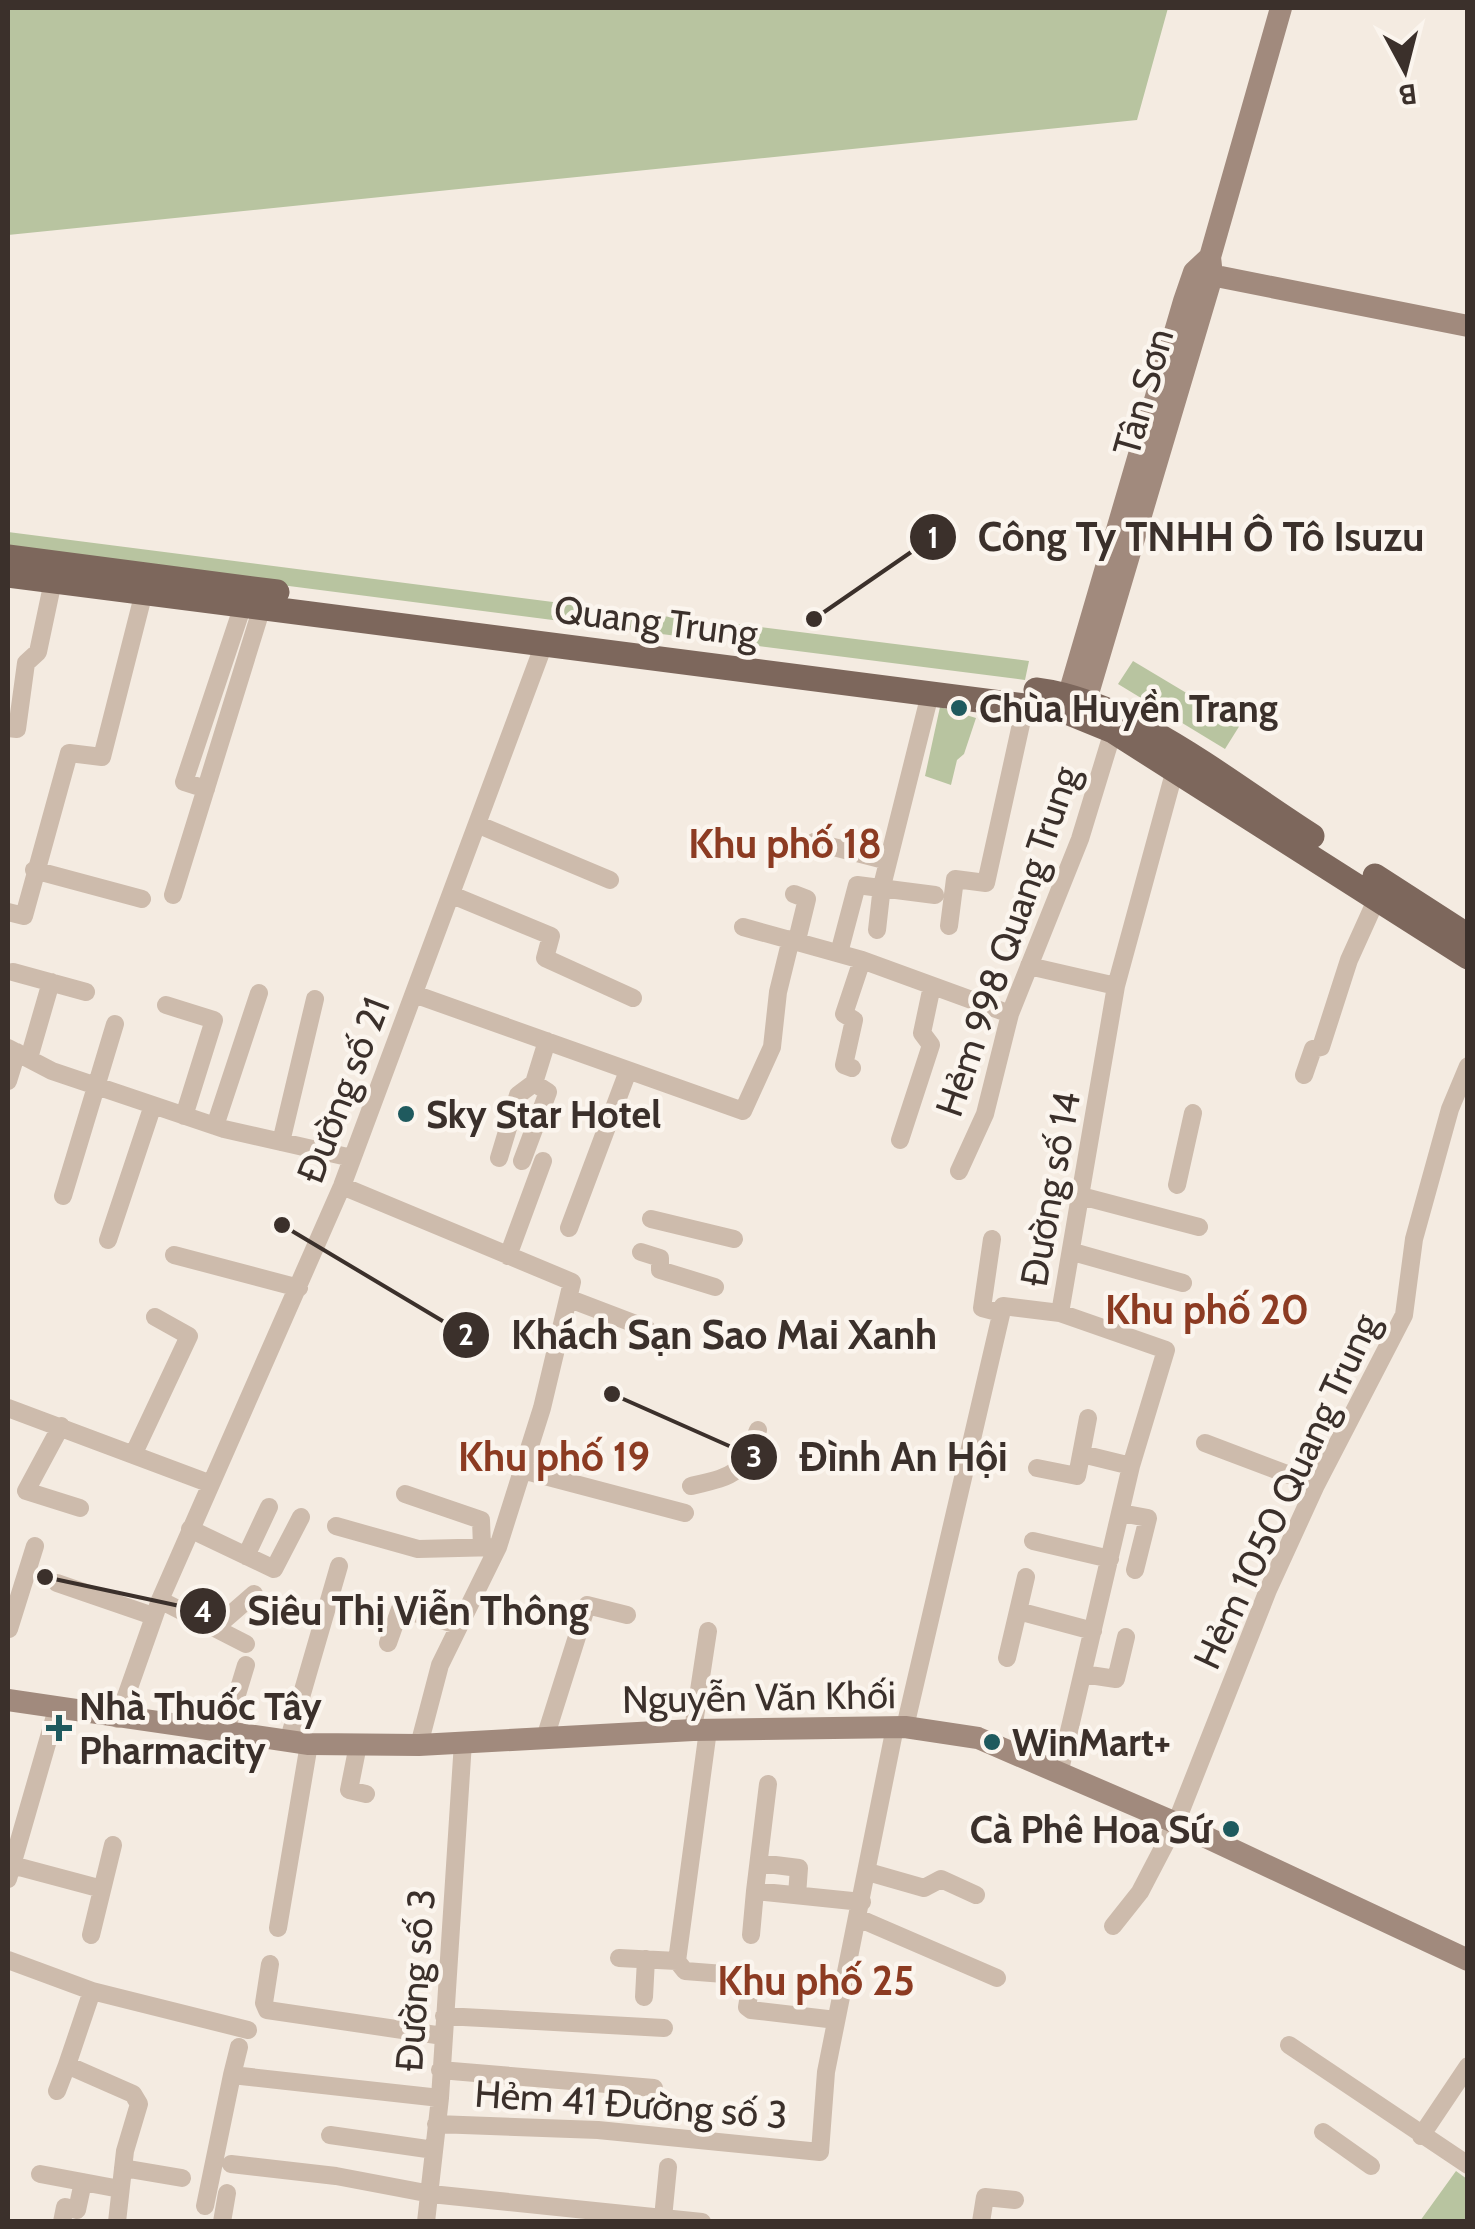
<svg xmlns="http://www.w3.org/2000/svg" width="1475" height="2229" viewBox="0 0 1475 2229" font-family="Cabin,sans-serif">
	<rect width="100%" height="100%" fill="#f4ebe1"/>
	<path fill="#b8c4a0" d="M8,8H1168L1137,120L8,235Z
		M8,532L678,618L677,636L8,550Z
		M737,624L1029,661L1025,680L735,643Z
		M1133,661L1240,725L1225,749L1118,684Z
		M940,707L976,718L964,754L957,760L951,785L925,776Z
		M1456,2171L1467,2179V2221H1420Z"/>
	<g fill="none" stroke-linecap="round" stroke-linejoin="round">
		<path stroke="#cdbbac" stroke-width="18" d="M8,728L17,729L26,663L38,652L53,581
			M206,789L184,782L243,605
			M479,825L610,880
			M814,842L888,861
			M34,870L142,899
			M794,894L807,899L797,940
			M173,895L262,607
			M452,895L551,936L545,958L633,998
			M8,912L24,916L69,753L102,757L144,592
			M949,926L955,879L986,883L1025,706
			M743,927L862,960L1010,1014
			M877,930L882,886L930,694
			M839,953L857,885L935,895
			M1029,966L1116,986
			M13,972L86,992
			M414,994L743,1111L772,1047L778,992L791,939
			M166,1005L214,1020L184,1116
			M8,1048L52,1071L224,1129L352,1158
			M29,1058L51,982
			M852,1068L844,1065L854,1020L844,1014L862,960
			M1304,1075L1313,1049L1321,1047L1349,960L1377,898
			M8,1081L17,1052
			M215,1126L259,993
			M900,1140L931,1045L922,1033L932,986
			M281,1142L315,999
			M499,1158L518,1095L534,1083L547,1041
			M522,1161L548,1092L534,1083
			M959,1171L985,1114L1010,1014L1080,839L1113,731
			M1177,1185L1193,1113
			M342,1186L572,1282L542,1408L498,1547L440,1665L419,1745
			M63,1196L115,1024
			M1081,1196L1199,1227
			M651,1219L734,1239
			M569,1228L628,1071
			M992,1239L982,1308L1001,1313
			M108,1240L153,1105
			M641,1252L660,1258V1270L715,1287
			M1073,1252L1183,1283
			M174,1255L299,1288
			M508,1256L543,1161
			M570,1299L646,1328
			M8,1408L211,1484
			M61,1426L26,1491L80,1508
			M1205,1443L1316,1485
			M134,1453L189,1336L155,1317
			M1082,1454L1131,1466
			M1037,1468L1077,1476L1088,1418
			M522,1470L685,1513
			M691,1486C738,1475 740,1475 758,1430
			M405,1494L481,1520L482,1547
			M1121,1513L1148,1518L1135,1570
			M336,1526L418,1549L498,1547
			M190,1529L274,1569L301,1517
			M1033,1541L1110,1559
			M246,1556L269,1507
			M57,1583L153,1616
			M160,1600L246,1644
			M1018,1611L1093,1631
			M215,1628L254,1594
			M9,1629L35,1546
			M388,1643L400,1609L459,1625
			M1007,1658L1026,1577
			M1083,1674L1116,1679L1126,1637
			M118,1719L160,1600L342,1186L544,644
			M905,1727L1003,1306L1060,1313L1116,986L1174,773
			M693,1730L708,1631
			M708,1730L677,1961L685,1971L724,1974
			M225,1734L246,1665
			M545,1738L587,1605L627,1615
			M288,1742L339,1566
			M358,1745L349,1790L366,1794
			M1059,1774L1131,1466L1166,1350L1060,1313
			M768,1784L755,1891L862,1902
			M759,1863L799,1868L797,1895
			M12,1865L102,1889
			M868,1872L924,1888L941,1879L976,1895
			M8,1879L57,1709
			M858,1918L997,1978
			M1113,1926L1140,1892L1176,1823L1268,1590L1316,1485L1404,1315L1414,1239L1450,1109L1468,1066
			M278,1928L309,1744
			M91,1935L113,1845
			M751,1935L755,1891
			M619,1958L677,1961
			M8,1960L92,1991L248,2030
			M270,1964L264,2003L267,2010L443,2036
			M761,1983L750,1989L747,2007L751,2010L836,2020
			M92,1991L67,2065L133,2094L139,2104L125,2151L117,2222
			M644,1997L646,1959
			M444,2016L664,2028
			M1289,2045L1468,2165
			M440,2070L654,2088
			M232,2075L239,2047
			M57,2091L67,2065
			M436,2124L598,2130L820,2152L826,2072L895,1727
			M1323,2132L1371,2166
			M330,2135L434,2150
			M1421,2136L1468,2066
			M231,2164L336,2176L431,2194L702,2222
			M123,2168L182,2178
			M40,2174L120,2189
			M205,2206L232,2075L440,2098
			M663,2218L668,2167
			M62,2222L65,2207L77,2210L83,2182
			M222,2222L227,2193
			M426,2222L440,2098L463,1742
			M981,2222L985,2197L1015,2200"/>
		<path stroke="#a18a7d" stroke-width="22" d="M1201,273L1468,326
			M1064,711L1184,301L1194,272L1210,257
			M1081,717L1212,276L1210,257L1281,8
			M8,1700L309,1744L419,1745L693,1730L905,1727L978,1738L1176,1823L1468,1960"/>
		<path stroke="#7d675c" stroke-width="25" d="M8,557L277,592
			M8,575L1064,711L1113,731L1468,957
			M1036,690C1132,702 1230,784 1312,836
			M1375,876L1468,936"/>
	</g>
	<g fill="#1f5a5e" stroke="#fbf5ee" stroke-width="4">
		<circle cx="959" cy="708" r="10"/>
		<circle cx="406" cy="1114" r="10"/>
		<path d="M54 1713h10v10h10v10h-10v10h-10v-10h-10v-10h10z"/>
		<circle cx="992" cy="1742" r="10"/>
		<circle cx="1231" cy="1829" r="10"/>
	</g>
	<g text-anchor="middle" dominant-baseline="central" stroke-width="9" stroke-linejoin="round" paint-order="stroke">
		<g font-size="38" fill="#3b302b" stroke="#fbf5ee">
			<text transform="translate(1143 392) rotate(-74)">Tân Sơn</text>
			<text transform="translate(656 621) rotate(7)">Quang Trung</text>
			<text transform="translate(1007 941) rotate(-71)">Hẻm 998 Quang Trung</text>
			<text transform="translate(343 1090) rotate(-69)">Đường số 21</text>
			<text transform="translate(1050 1189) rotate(-80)">Đường số 14</text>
			<text transform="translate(1286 1491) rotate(-65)">Hẻm 1050 Quang Trung</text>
			<text transform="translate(759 1697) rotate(-1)">Nguyễn Văn Khối</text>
			<text transform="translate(415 1980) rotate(-86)">Đường số 3</text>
			<text transform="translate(631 2104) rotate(4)">Hẻm 41 Đường số 3</text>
		</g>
		<g font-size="38" font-weight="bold" fill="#3b302b" stroke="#fbf5ee" text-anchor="start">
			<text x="979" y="708">Chùa Huyền Trang</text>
			<text x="426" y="1114">Sky Star Hotel</text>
			<text x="79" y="1706">Nhà Thuốc Tây<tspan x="79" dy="44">Pharmacity</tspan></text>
			<text x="1012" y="1742">WinMart+</text>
			<text x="1211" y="1829" text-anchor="end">Cà Phê Hoa Sứ</text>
		</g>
		<g font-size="40" font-weight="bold" fill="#8c3b22" stroke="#fbf5ee">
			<text x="785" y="843">Khu phố 18</text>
			<text x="1207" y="1309">Khu phố 20</text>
			<text x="554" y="1456">Khu phố 19</text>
			<text x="816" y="1980">Khu phố 25</text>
		</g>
	</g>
	<path fill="none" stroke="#3b302b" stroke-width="4" d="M814 619L933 537M282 1225L466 1335M612 1394L754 1457M45 1577L203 1611"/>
	<g fill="#3b302b" stroke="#fbf5ee" stroke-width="4">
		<circle cx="814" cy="619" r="10"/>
		<circle cx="282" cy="1225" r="10"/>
		<circle cx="612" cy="1394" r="10"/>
		<circle cx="45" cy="1577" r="10"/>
		<circle cx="933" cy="537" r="25"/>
		<circle cx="466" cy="1335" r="25"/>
		<circle cx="754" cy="1457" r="25"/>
		<circle cx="203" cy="1611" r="25"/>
	</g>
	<g font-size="30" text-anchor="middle" font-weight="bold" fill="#fff">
		<text x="933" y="548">1</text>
		<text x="466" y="1345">2</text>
		<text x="754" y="1467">3</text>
		<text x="203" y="1622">4</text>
	</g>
	<g font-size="40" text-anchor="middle" font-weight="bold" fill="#3b302b" stroke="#fbf5ee" stroke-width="9" stroke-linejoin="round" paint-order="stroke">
		<text x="1201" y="551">Công Ty TNHH Ô Tô Isuzu</text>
		<text x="724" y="1349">Khách Sạn Sao Mai Xanh</text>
		<text x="903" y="1471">Đình An Hội</text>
		<text x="418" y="1625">Siêu Thị Viễn Thông</text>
	</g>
	<rect width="1475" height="2229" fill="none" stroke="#3b302b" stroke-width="20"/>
	<g transform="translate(1405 70) rotate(173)" stroke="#fbf5ee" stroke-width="8" paint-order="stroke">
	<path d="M0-8L18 38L0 25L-18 38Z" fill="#3b302b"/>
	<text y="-15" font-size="28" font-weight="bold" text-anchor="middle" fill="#3b302b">B</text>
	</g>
</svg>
